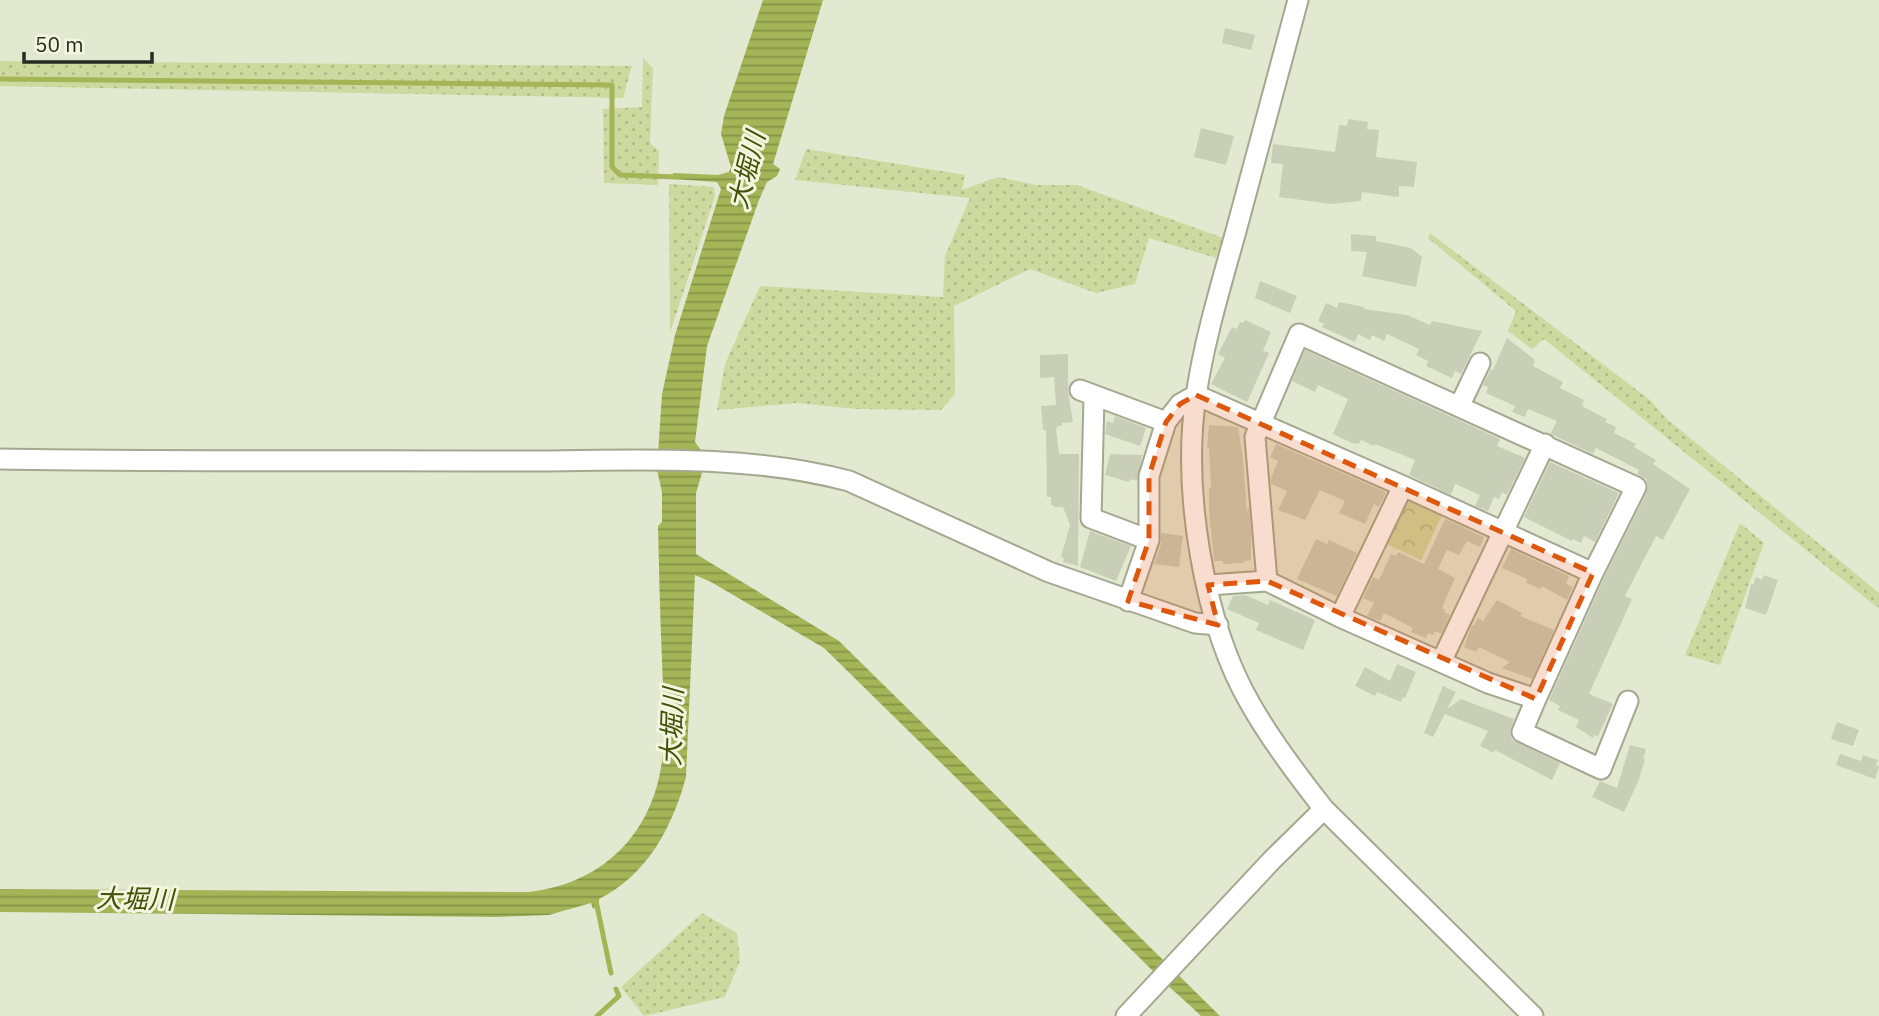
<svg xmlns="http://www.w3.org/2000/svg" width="1879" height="1016" viewBox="0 0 1879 1016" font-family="'IBM Plex Sans','Noto Sans JP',sans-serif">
	<defs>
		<pattern id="grass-dots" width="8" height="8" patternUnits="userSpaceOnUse" patternTransform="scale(1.75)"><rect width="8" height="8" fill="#cdda9f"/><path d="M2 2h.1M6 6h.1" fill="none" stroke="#b0bb89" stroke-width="1.8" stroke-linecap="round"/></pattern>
		<pattern id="park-crowns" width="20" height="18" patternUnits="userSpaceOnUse" patternTransform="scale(1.75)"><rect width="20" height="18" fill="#cdda9f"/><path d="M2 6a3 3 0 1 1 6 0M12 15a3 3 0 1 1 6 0" fill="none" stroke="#b0bb89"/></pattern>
		<pattern id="water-rules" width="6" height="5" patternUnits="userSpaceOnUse" patternTransform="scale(1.75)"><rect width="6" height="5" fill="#a4b456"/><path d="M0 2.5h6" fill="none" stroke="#869347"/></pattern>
	</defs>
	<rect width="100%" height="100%" fill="#e3e9d1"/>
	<path fill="url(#grass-dots)" d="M643,58L653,68L650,143L659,151L658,185L604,183L603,109L642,107Z
		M0,61L632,66L623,98L0,86Z
		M806,149L965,175L962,190L998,177L1036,185H1077L1223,238L1216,258L1149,238L1135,284L1096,293L1030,269L954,306L955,394L941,410L856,409L797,403L717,410L725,364L760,286L943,297L945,256L970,198L795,180Z
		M669,184L714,187L715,196L670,333Z
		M1430,233L1650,400L1667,419L1879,593V609L1544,339L1532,349L1508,331L1516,311L1428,238Z
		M1740,523L1764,543L1720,665L1685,655Z
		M702,913L737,933L740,961L725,997L644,1016L621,987Z"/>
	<path fill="url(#park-crowns)" d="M1415,500L1443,513L1421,560L1384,543L1403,503Z"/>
	<path fill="url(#water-rules)" d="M763,0H823L773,164L780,169L777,176L767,182L759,200L707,346L695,442L703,453L697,456L702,473L696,493V554L839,641L1220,1016H1201C1185,1000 1168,987 1153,971L824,648L711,582L695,575L686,777C672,828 647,875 599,899V905L593,909L591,903L549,915L497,917L0,912V889L529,892C593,885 642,845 658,782C668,743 663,700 662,660C660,615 659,571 658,526L662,522V492L657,470L662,394L675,335L721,189L717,182L673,179V173L718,175L729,172L731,167L721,134L724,116Z"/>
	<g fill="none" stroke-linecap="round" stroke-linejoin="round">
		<path stroke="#a4b456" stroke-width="5" d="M0,79L612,85V167L620,175L678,177
			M596,901L611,973
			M597,1016L619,996L616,989"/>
	</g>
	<path fill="#c9ceb6" d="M1225,28L1255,35L1251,50L1222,43Z
		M1348,119L1368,122L1367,129L1379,130L1376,157L1417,162L1414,187L1399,186V197L1362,192L1361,201L1331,204L1279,197L1283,164L1271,163L1273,144L1335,152L1339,125L1347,126Z
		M1201,128L1234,136L1226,165L1194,157Z
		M1351,234L1376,236V241L1411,248L1422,257L1416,287L1362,276L1367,252L1351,251Z
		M1260,281L1297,296L1290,313L1255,298Z
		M1339,302L1364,307V309L1407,315L1430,325L1432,321L1482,331L1461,374L1455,371L1452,378L1426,366L1428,361L1416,355L1419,349L1387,334L1384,341L1372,335L1370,340L1358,334L1355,342L1322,327L1324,324L1318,321L1326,303L1337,308Z
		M1245,320L1271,332L1263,351L1269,353L1247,402L1211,384L1225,358L1218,354L1232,327L1237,329L1240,322L1244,323Z
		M1507,338L1535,360L1533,366L1563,382L1560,388L1584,400L1582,406L1607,419L1605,422L1616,427L1614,433L1636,444L1634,447L1656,460L1653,464L1690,489L1663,540L1656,536L1625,596L1632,599L1589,694L1613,704L1598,736L1594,735L1593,738L1576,727L1579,720L1558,710L1560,706L1549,700L1604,578L1647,492L1648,485L1646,479L1637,474L1639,470L1596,448L1593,454L1553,435L1551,433L1557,421L1528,409L1525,417L1512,412L1515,406L1486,393L1488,387L1483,385L1491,369L1493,370Z
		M1305,350L1500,439L1497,446L1525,458L1507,495L1502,492L1499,499L1494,497L1488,511L1475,506L1480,495L1455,484L1451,495L1409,475L1415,460L1375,444L1374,446L1361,440L1359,444L1352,443L1333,434L1348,399L1318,385L1315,392L1292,381Z
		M1068,354V391L1073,422L1062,423V426H1058L1056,429L1059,454H1079L1078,566L1063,562L1064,558L1061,557L1070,525L1063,507H1054V505H1051V497H1047L1046,430H1043L1041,406L1056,405L1054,377L1040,378V355Z
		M1115,416L1146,428L1140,446L1105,434L1107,421L1113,423Z
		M1209,425L1238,427L1243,458L1247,512L1249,507L1251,533V560L1244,561V563L1223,564V561H1214L1209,511V488H1211L1209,448H1207Z
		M1276,444L1386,492L1379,507L1374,504L1365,524L1339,513L1345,501L1320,490L1305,520L1278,510L1287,491L1271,484V478L1278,461L1270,457Z
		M1110,454L1142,455L1137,481L1130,479L1129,482L1105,475Z
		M1550,462L1619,493L1595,542L1584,536L1581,543L1573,539L1572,541L1524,517Z
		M1445,519L1484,537L1480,547L1467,541L1459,555L1447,550L1438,569L1455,578L1442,608L1445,610L1444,612L1450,615L1441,634L1435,631L1433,635L1428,633L1426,638L1411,632L1413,628L1384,613L1380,621L1367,616L1374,603L1363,598L1373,577L1379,580L1391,554L1396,556L1398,552L1424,564Z
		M1090,531L1131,546L1116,581L1080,567Z
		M1161,533L1183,536L1179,567L1154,564L1161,544Z
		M1316,539L1327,544L1329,540L1357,553L1337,596L1297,579Z
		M1511,549L1569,576L1566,584L1573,587L1567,600L1542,586L1541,589L1526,583L1527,579L1502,568Z
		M1764,575L1778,580L1766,615L1745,608L1751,584L1753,585L1756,577L1762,580Z
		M1245,595L1268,605L1270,600L1315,620L1303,650L1256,630L1259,623L1227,609L1233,596Z
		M1497,600L1522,613L1520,616L1554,630L1532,679L1501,668L1510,662L1479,647L1476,652L1464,647L1472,625L1474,626L1478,618L1483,621Z
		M1397,664L1416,672L1405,698L1403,697L1401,702L1377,692L1375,696L1355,686L1365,667L1390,681Z
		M1443,686L1456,692L1447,709L1461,699L1514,719L1510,733L1512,740L1560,763L1552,780L1495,750L1494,753L1480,746L1488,731L1445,714L1433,737L1424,733Z
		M1837,722L1859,730L1853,746L1831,739Z
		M1630,745L1646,749L1643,759H1645L1638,782L1624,812L1592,797L1600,781L1617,788Z
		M1840,754L1861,761L1863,755L1878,760L1876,765L1879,766L1875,779L1836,765Z"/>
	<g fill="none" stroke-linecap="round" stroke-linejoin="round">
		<g stroke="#a3a891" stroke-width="23">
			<path id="minor" d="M1298,0C1277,77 1256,154 1236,231C1221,285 1204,341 1196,396C1182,489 1203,623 1251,705C1272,742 1298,776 1324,809L1533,1016
				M1080,390L1166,422
				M1196,395L1403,486L1593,573
				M1094,397L1091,518L1149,540
				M1460,405L1480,363
				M0,459C174,462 349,460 523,461C631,461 744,453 849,481L1049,572L1195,623L1218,625
				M1208,585L1267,581L1340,617L1488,683L1536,699L1593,573L1636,487L1299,334L1255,437L1267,581
				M1128,601L1149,540V476L1166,422L1180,404L1196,395
				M1340,617L1403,486
				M1441,662L1545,444
				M1536,699L1522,732L1601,769L1628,701
				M1126,1016L1272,860L1324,809"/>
		</g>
		<use href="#minor" stroke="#fff" stroke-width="19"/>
	</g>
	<path fill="#de570d" fill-opacity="0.2" stroke="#de570d" stroke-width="5" stroke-dasharray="14 9" stroke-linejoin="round" d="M1196,395L1593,573L1536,699L1267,581L1208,585L1218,625L1128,601L1149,540V476L1166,422L1180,404Z"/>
	<g text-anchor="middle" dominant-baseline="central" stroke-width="6" stroke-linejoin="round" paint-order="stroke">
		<g font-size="26" font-style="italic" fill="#464f06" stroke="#f1f6de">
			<text transform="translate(746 170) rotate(-76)">大堀川</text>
			<text transform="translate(671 727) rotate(-88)">大堀川</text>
			<text transform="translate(135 898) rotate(1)">大堀川</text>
		</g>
	</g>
	<path d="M24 52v10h128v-10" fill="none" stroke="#292b22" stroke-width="3.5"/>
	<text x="35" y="52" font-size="21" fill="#292b22" stroke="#f1f6de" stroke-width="5" paint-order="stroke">50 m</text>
</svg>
